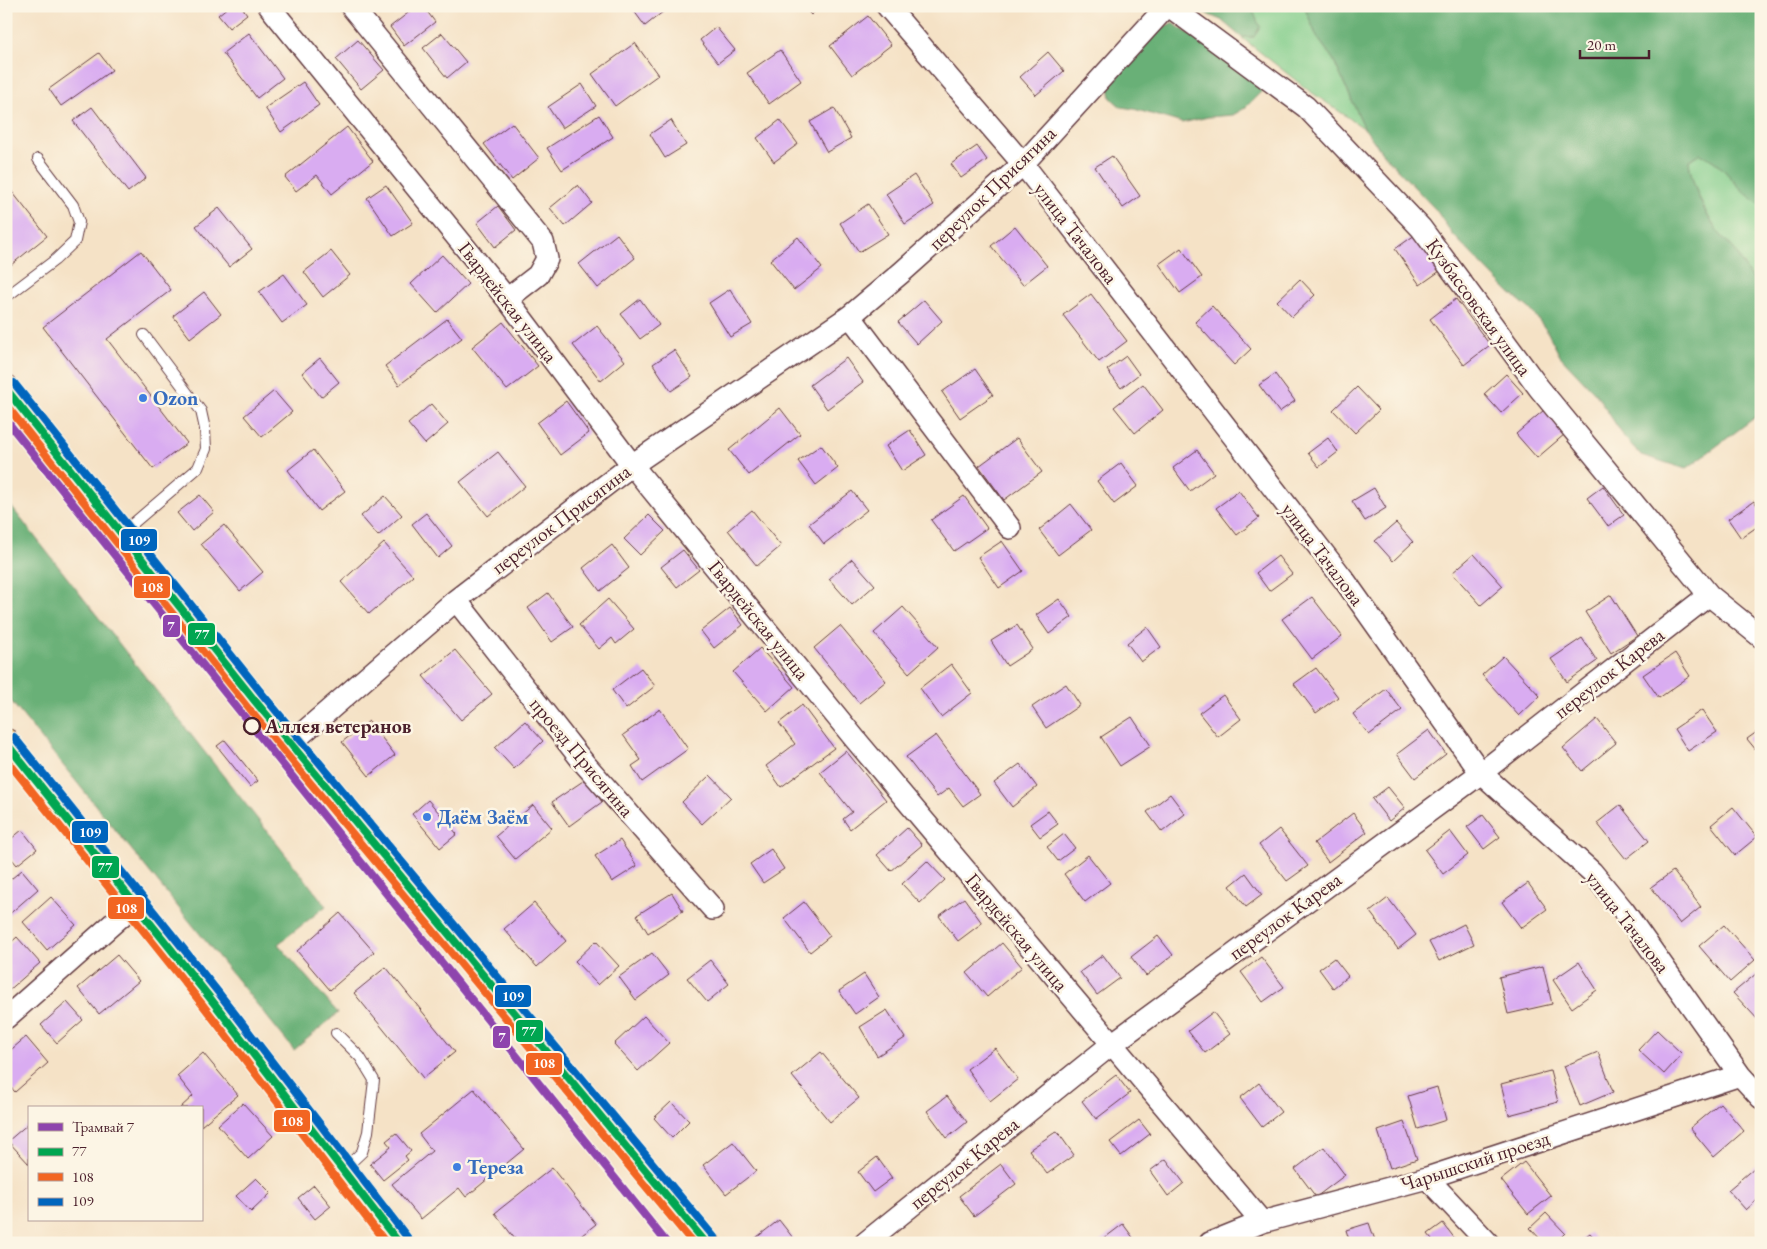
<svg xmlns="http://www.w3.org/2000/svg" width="1767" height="1249" viewBox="0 0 1767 1249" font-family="'EB Garamond',serif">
	<rect width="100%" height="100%" fill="#fcf5e5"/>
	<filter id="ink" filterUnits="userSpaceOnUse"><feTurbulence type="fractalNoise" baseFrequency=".02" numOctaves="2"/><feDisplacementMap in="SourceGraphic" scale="10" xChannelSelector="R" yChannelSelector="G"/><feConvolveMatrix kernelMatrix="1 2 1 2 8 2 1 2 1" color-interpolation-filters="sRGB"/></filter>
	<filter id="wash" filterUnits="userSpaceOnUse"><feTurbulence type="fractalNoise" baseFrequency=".0096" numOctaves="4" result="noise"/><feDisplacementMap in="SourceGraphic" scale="20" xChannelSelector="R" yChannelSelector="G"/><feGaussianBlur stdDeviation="1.12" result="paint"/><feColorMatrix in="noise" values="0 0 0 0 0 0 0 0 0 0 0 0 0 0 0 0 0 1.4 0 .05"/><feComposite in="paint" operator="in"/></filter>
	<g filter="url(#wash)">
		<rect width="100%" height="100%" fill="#f5e2c6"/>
		<path fill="#82cd8b" stroke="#66765b" d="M1251,6H1304L1317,37L1333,59L1365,129L1308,90L1241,37H1254L1259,27Z
			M1700,154C1719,161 1726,173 1739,187C1746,194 1754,200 1761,206V287C1747,277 1743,262 1734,249C1729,243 1722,238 1718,232C1705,214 1690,180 1689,160Z"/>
		<path fill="#69b077" stroke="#5a6851" d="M1195,6H1251L1260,27L1254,37H1241L1221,20L1209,15Z
			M1304,6H1761V206C1754,200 1746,194 1739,187C1726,173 1719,161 1700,154L1689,160C1690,181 1705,215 1718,232C1723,238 1729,243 1734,249C1743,262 1747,277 1761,287V413L1686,469L1641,455L1624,437L1596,394L1560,356L1547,331L1530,309L1510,293L1453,235L1436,210L1383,154L1365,129L1333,59L1317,37Z
			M1172,23L1238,64L1246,76L1258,79L1263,90L1245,108L1233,115L1208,117L1182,123L1134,109L1121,107L1111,98L1109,86C1124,62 1145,35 1172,23Z
			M6,500L326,906L278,944L338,1013L294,1050L6,695Z"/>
		<g id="blocks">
			<path fill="#d9acf1" d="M229,6H241L247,14L229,28L218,15Z
				M417,6H423L435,22L404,46L390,27Z
				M632,6H661L664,11L645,26L631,7Z
				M803,6H820L811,15Z
				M868,16L891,45L852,75L830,46Z
				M716,27L735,50L718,63L700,40Z
				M249,33L283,78L257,98L223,53Z
				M442,33L466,62L447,78L423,48Z
				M358,40L384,70L361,89L336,59Z
				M635,43L658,75L615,106L592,74Z
				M780,50L801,81L769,104L747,73Z
				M1048,52L1064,71L1036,95L1020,77Z
				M99,53L112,70L61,106L49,89Z
				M303,82L319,105L281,132L265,108Z
				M582,84L596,106L562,128L548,107Z
				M92,107L146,178L128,192L73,121Z
				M834,108L851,138L827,152L810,122Z
				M599,115L613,137L562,170L547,148Z
				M671,120L686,145L665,158L650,134Z
				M780,120L798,144L774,162L757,138Z
				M512,123L539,158L512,180L484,144Z
				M347,127L373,161L332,194L317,175L296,191L285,177Z
				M977,146L987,160L961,178L951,164Z
				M1112,156L1140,196L1123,208L1095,167Z
				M914,175L934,205L905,224L886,194Z
				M6,184L47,236L6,269Z
				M386,185L413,223L393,236L367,198Z
				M578,185L592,203L565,226L550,208Z
				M868,204L888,234L859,252L840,223Z
				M498,206L516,230L495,247L477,223Z
				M219,208L252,249L229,267L196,226Z
				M1015,226L1047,266L1023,285L991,246Z
				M617,234L635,258L598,288L579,264Z
				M1415,235L1440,271L1420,285L1395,249Z
				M798,237L822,268L794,290L770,260Z
				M1181,248L1202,277L1180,293L1159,264Z
				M141,251L171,290L107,339L187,443L153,469L43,327Z
				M331,251L350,275L323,297L304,272Z
				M442,255L468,284L437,313L411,284Z
				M284,274L307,305L282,323L259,292Z
				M1300,279L1315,295L1292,317L1277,301Z
				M730,289L752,324L730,337L709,303Z
				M204,292L221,314L190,338L173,316Z
				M1091,294L1127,341L1099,362L1063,315Z
				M640,299L659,325L640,339L621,314Z
				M1456,299L1490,345L1464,365L1430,319Z
				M924,300L942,321L917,344L898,322Z
				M1212,306L1251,349L1234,365L1195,322Z
				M447,319L462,338L399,385L385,366Z
				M503,322L538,366L507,390L472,347Z
				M597,326L625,361L601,381L573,345Z
				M674,350L692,377L671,391L653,364Z
				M1126,356L1139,374L1121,388L1107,370Z
				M320,358L339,382L321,397L302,373Z
				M846,358L863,382L827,409L810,385Z
				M975,369L993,395L960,418L942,392Z
				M1275,374L1295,401L1279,412L1259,385Z
				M1506,374L1523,393L1501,413L1484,394Z
				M1143,384L1163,410L1135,433L1114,407Z
				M1357,387L1379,410L1355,433L1333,410Z
				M274,391L292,412L262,437L244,416Z
				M566,401L589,433L560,455L537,423Z
				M431,404L448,424L425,444L408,424Z
				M780,408L800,434L749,475L729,450Z
				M1544,410L1565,434L1537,458L1516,434Z
				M910,430L926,455L902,471L886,446Z
				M1017,438L1042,472L1004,500L979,466Z
				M1328,438L1338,452L1319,467L1308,453Z
				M821,445L838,468L816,485L798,461Z
				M313,450L345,491L319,511L288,470Z
				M1197,450L1214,473L1190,491L1173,468Z
				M498,452L525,486L488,516L460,482Z
				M1121,463L1138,486L1114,504L1097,481Z
				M1603,486L1624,515L1608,526L1587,498Z
				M1374,488L1386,508L1365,521L1352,501Z
				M852,491L867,510L824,544L809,524Z
				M1239,491L1259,518L1237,535L1216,508Z
				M200,495L214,512L192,531L177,513Z
				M385,496L402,515L378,536L361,516Z
				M964,496L987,528L954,551L931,520Z
				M1754,501L1761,511V524L1741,538L1728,519Z
				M1071,504L1091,530L1058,555L1039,530Z
				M752,510L781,546L757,566L728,530Z
				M426,513L452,546L438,558L412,524Z
				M649,515L665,531L640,555L624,539Z
				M1396,523L1413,542L1393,561L1375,541Z
				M224,525L263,572L240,591L201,544Z
				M1002,541L1023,571L999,588L978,557Z
				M384,543L413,576L369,614L341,582Z
				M612,545L629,568L600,591L583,568Z
				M683,550L699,570L677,587L661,567Z
				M1474,554L1503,586L1481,605L1452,573Z
				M1278,556L1292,574L1269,591L1256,573Z
				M852,559L875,585L852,605L829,579Z
				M548,593L573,627L552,642L528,608Z
				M1611,595L1637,636L1611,653L1585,612Z
				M1312,597L1342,636L1312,659L1282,619Z
				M608,599L634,629L616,644L612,638L599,649L579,625Z
				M1059,599L1072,617L1049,634L1036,615Z
				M903,607L938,647L909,673L874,633Z
				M730,608L743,625L714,648L701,631Z
				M1017,625L1033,649L1007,666L991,641Z
				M840,626L886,681L859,703L814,648Z
				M1147,627L1161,647L1141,662L1127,643Z
				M1582,638L1597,661L1567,682L1551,659Z
				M760,648L794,687L767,711L733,672Z
				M455,650L492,694L461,720L423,676Z
				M1675,653L1690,676L1659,698L1643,675Z
				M1503,656L1540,696L1519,716L1482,675Z
				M951,664L972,693L941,717L920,688Z
				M641,668L655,686L626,709L612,690Z
				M1316,668L1338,697L1316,713L1294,684Z
				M1066,684L1080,705L1046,728L1032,707Z
				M1386,689L1402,710L1369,735L1353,714Z
				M1223,695L1241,719L1218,737L1199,713Z
				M802,705L834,748L781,787L766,766L795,744L779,723Z
				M660,709L688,749L642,782L632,766L641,760L623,735Z
				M1702,710L1717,732L1688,751L1674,729Z
				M1132,717L1151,746L1120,766L1101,737Z
				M1597,719L1616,743L1582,771L1563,748Z
				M369,721L395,755L369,776L342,742Z
				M525,721L543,741L514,769L495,748Z
				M1761,729V756L1747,739Z
				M1429,730L1446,754L1415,778L1397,754Z
				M936,735L980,794L963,806L949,788L937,797L906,757Z
				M225,740L258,781L250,787L217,746Z
				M846,751L886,800L850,829L843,819L852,812L820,772Z
				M1020,764L1037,787L1012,807L994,783Z
				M710,775L731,797L702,824L682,802Z
				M586,779L602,802L569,826L552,802Z
				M1388,787L1405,808L1389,821L1372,799Z
				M1170,794L1185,814L1162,832L1147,812Z
				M428,800L457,834L440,848L412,814Z
				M533,805L552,828L515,859L496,836Z
				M1620,805L1649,841L1626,859L1597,823Z
				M1733,807L1757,837L1735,855L1711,825Z
				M1048,811L1058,824L1040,837L1030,824Z
				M1353,813L1367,832L1328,862L1314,843Z
				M1483,815L1500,837L1484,849L1467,827Z
				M907,828L922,845L891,871L877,855Z
				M1279,829L1308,866L1287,881L1259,845Z
				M22,830L37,849L17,865L6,852V843Z
				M1450,831L1468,855L1443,874L1425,850Z
				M1064,834L1075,848L1058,861L1047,847Z
				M620,840L637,866L612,882L595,856Z
				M771,849L784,869L763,883L750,864Z
				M1088,855L1110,883L1085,902L1064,874Z
				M927,861L945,880L920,903L902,884Z
				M22,870L38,889L6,917V883Z
				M1673,871L1701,907L1680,924L1651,887Z
				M1246,873L1262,895L1246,907L1230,886Z
				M1528,883L1547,909L1521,928L1502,902Z
				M672,893L683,911L648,933L637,915Z
				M51,897L76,925L47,950L23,922Z
				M964,898L982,923L958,941L939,916Z
				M1388,898L1416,935L1398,949L1370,912Z
				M804,902L830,936L810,952L784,918Z
				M534,903L566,941L537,967L504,929Z
				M340,913L374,952L330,990L297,951Z
				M1464,924L1474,944L1439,961L1429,942Z
				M1724,925L1755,960L1730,982L1699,946Z
				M1158,936L1173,955L1146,976L1131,957Z
				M17,937L40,963L6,993V947Z
				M596,941L619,966L598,985L575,961Z
				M1002,943L1022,967L987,997L967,973Z
				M652,953L669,975L636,1000L619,977Z
				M117,955L139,981L99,1014L78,988Z
				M1103,955L1120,978L1097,995L1080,972Z
				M1261,957L1284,987L1263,1002L1241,972Z
				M1334,958L1348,976L1333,988L1319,969Z
				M710,960L729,984L707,1002L687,978Z
				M1579,962L1597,990L1572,1008L1553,980Z
				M1543,966L1552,1004L1508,1014L1499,977Z
				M386,967L455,1052L423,1078L354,993Z
				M1757,973L1761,977V1023L1733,993Z
				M864,974L879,997L855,1014L839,991Z
				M67,1002L83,1020L57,1043L41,1025Z
				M887,1010L905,1038L877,1056L860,1027Z
				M1213,1012L1230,1034L1205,1053L1188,1031Z
				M644,1016L669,1043L638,1071L614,1044Z
				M1657,1030L1682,1054L1664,1074L1638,1050Z
				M26,1037L48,1063L15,1092L6,1082V1054Z
				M995,1048L1018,1079L990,1101L967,1069Z
				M821,1052L859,1098L830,1122L792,1076Z
				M1598,1052L1613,1092L1580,1106L1564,1066Z
				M203,1053L238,1095L201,1126V1108H180L193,1096L177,1076Z
				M1550,1071L1558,1102L1509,1115L1501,1084Z
				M1116,1075L1130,1093L1096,1119L1082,1101Z
				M1259,1083L1281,1112L1262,1127L1240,1098Z
				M1437,1087L1446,1120L1418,1129L1408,1096Z
				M474,1089L524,1149L466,1197L459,1188L421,1219L392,1184L432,1151L419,1134Z
				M947,1096L967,1122L947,1138L927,1111Z
				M671,1102L689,1121L672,1138L654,1118Z
				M243,1103L273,1136L248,1159L218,1125Z
				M1720,1103L1744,1131L1714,1157L1690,1128Z
				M1139,1120L1150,1134L1121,1156L1110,1142Z
				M1404,1122L1417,1159L1390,1168L1378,1131Z
				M29,1123V1164L8,1141Z
				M1057,1131L1074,1155L1047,1174L1029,1150Z
				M396,1133L411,1151L405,1156L408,1160L383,1180L370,1164L391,1147L386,1141Z
				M733,1142L756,1171L726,1194L703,1165Z
				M1324,1147L1345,1175L1316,1197L1295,1169Z
				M877,1157L892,1178L873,1192L858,1172Z
				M1166,1159L1184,1183L1168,1196L1150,1171Z
				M1524,1162L1551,1196L1528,1214L1501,1180Z
				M1761,1162V1201L1758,1199L1746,1210L1728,1190Z
				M1001,1164L1016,1184L974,1216L959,1196Z
				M552,1168L596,1224L572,1243H518L495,1213Z
				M256,1178L271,1193L251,1212L236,1196Z
				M314,1185L331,1206L315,1219L298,1198Z
				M1546,1213L1565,1233L1555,1243H1544L1530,1228Z
				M779,1220L797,1243H754L752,1241Z
				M1369,1223L1376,1243H1350L1346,1230Z
				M1443,1223L1458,1243H1435L1428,1234Z
				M1123,1224L1137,1243H1098Z
				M1590,1233L1598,1243H1577Z"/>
		</g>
	</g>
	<g filter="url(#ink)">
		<use href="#blocks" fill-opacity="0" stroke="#643c42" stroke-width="1"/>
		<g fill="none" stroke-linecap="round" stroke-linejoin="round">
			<g stroke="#643c42" stroke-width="12">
				<path id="lane" d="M6,297L55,260L75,241L79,222L73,205L38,159
					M122,533L198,468L206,449L205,429L201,411L144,335
					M336,1033L360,1057L374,1080L368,1132L362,1152L343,1170"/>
			</g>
			<g stroke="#643c42" stroke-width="24">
				<path id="street" d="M269,6L507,299L632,465L855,739L1262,1222
					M351,6L543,242L547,259L538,275L507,299
					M887,6L1023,164L1345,581L1481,773L1592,872L1624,911L1740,1075L1761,1098
					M1169,6L1306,107L1421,228L1539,388L1709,595L1761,637
					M850,316L1010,528
					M456,600L584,763L713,909
					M290,744L456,600L632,465L850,316L901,273L1023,164L1167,6
					M6,1018L135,904
					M1427,1178L1488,1243
					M865,1243L1112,1044L1481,773L1709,595
					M1210,1243L1262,1222L1427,1178L1740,1075"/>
			</g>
			<g stroke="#643c42" stroke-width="30">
				<path id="highway" d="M6,389L255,701L706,1243
					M6,743L210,998L399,1243"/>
			</g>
			<use href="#lane" stroke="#fff" stroke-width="10"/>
			<use href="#street" stroke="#fff" stroke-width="21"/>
			<use href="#highway" stroke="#f1c36a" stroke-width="28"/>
			<g stroke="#fcf5e5" stroke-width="11">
				<path id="bus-1" d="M6,389L255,701L706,1243
					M6,743L210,998L399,1243"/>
			</g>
			<g stroke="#fcf5e5" stroke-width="11">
				<path id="bus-2" d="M6,405L247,707L693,1243
					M6,759L202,1004L386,1243"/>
			</g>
			<g stroke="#fcf5e5" stroke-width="11">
				<path id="bus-3" d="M14,383L263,695L714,1237
					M14,737L218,992L407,1237"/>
			</g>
			<use href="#bus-1" stroke="#00a651" stroke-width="8"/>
			<use href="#bus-2" stroke="#f26522" stroke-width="8"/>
			<use href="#bus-3" stroke="#0065bd" stroke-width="8"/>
			<g stroke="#fcf5e5" stroke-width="11">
				<path id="tram-1" d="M6,420L667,1243"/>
			</g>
			<use href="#tram-1" stroke="#8e44ad" stroke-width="8"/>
		</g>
	</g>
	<g fill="#3f7fe0" stroke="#fcf5e5" stroke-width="2">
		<circle cx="143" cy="398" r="5"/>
		<circle cx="427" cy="817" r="5"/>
		<circle cx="457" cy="1167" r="5"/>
	</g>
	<circle fill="#fcf5e5" stroke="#4a1f2b" stroke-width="2.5" cx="252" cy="726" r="8"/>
	<g text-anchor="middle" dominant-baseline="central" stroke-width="5" stroke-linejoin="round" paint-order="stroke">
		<g font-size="20" fill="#4a1f2b" stroke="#fcf5e5">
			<text transform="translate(992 188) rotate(-44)">переулок Присягина</text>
			<text transform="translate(1076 233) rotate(52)">улица Тачалова</text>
			<text transform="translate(508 302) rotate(52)">Гвардейская улица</text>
			<text transform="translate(1479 307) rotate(54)">Кузбассовская улица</text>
			<text transform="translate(561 519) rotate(-37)">переулок Присягина</text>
			<text transform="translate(1323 554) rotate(53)">улица Тачалова</text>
			<text transform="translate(759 620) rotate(51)">Гвардейская улица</text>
			<text transform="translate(1609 673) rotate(-38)">переулок Карева</text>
			<text transform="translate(582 757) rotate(50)">проезд Присягина</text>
			<text transform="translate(1285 916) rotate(-36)">переулок Карева</text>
			<text transform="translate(1628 922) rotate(52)">улица Тачалова</text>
			<text transform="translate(1017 932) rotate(50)">Гвардейская улица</text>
			<text transform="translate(1475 1161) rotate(-18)">Чарышский проезд</text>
			<text transform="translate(964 1163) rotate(-39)">переулок Карева</text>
		</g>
		<g font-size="20" font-weight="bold" fill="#366cbe" stroke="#fcf5e5" text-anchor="start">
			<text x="153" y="398">Ozon</text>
			<text x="437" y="817">Даём Заём</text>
			<text x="467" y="1167">Тереза</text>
		</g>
		<g font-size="20" font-weight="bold" fill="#4a1f2b" stroke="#fcf5e5" text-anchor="start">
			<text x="265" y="726">Аллея ветеранов</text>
		</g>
	</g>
	<g stroke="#fcf5e5" stroke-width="2">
		<rect x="120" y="528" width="38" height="24" rx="5" fill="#0065bd"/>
		<rect x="133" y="575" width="38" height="24" rx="5" fill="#f26522"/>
		<rect x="162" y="614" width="19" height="24" rx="5" fill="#8e44ad"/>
		<rect x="187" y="622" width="29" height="24" rx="5" fill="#00a651"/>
		<rect x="71" y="820" width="38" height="24" rx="5" fill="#0065bd"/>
		<rect x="91" y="855" width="29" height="24" rx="5" fill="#00a651"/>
		<rect x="107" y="896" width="38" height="24" rx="5" fill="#f26522"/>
		<rect x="494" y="984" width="38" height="24" rx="5" fill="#0065bd"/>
		<rect x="515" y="1019" width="29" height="24" rx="5" fill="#00a651"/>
		<rect x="492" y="1025" width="19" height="24" rx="5" fill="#8e44ad"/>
		<rect x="525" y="1052" width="38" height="24" rx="5" fill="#f26522"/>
		<rect x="273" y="1109" width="38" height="24" rx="5" fill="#f26522"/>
	</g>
	<g font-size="14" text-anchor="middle" font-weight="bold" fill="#fff">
		<text x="139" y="545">109</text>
		<text x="152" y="592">108</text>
		<text x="171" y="631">7</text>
		<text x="202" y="639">77</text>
		<text x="90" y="837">109</text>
		<text x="105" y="872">77</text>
		<text x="126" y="913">108</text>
		<text x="513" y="1001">109</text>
		<text x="529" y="1036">77</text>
		<text x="502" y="1042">7</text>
		<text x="544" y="1068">108</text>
		<text x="292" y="1126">108</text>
	</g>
	<rect width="1767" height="1249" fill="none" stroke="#fcf5e5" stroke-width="25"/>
	<rect x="28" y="1106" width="175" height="115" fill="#fcf5e5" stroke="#b59f9b"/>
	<rect x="38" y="1123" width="25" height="8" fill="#8e44ad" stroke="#b59f9b"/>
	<text x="72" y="1132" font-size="15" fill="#4a1f2b">Трамвай 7</text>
	<rect x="38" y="1148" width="25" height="8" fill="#00a651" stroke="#b59f9b"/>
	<text x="72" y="1156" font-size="15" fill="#4a1f2b">77</text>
	<rect x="38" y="1173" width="25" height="8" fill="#f26522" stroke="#b59f9b"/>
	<text x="72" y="1182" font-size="15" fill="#4a1f2b">108</text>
	<rect x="38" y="1198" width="25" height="8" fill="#0065bd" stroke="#b59f9b"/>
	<text x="72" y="1206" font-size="15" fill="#4a1f2b">109</text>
	<path d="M1580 50v8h69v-8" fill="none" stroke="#4a1f2b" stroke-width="2.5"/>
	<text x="1587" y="50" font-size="15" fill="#4a1f2b" stroke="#fcf5e5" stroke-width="4" paint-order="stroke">20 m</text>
</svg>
